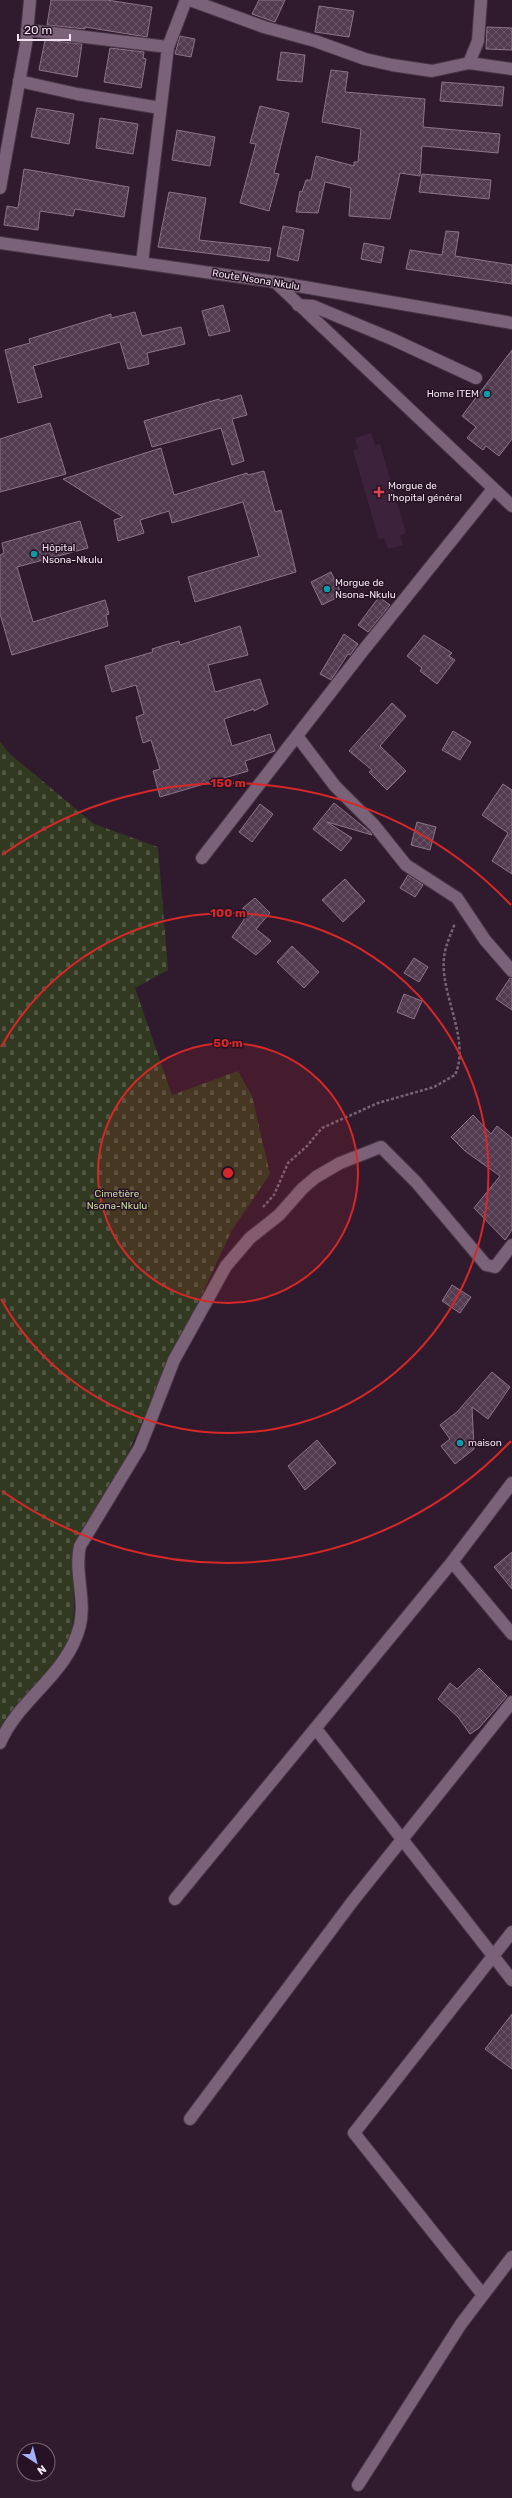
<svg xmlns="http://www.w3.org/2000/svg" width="512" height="2498" viewBox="0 0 512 2498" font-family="Rubik,sans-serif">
	<defs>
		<pattern id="cemetery-stones" width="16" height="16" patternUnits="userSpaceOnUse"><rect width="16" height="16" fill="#323921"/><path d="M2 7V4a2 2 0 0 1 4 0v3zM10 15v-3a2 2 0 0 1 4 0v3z" fill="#505642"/></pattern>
		<pattern id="building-cross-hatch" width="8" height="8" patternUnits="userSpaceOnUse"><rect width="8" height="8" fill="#523b4f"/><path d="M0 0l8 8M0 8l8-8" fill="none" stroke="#6b5769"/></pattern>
	</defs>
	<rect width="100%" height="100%" fill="#301b2e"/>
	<path fill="#3c223a" d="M371,433L375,445L380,444L406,533L400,535L403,545L388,549L384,538L379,540L353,450L358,449L355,438Z"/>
	<path fill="url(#cemetery-stones)" d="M0,742L10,754L94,824L158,847L168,970L135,988L172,1095L238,1071L252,1096L270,1174L232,1230L124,1461L73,1546L74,1610L70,1642L51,1671L22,1698L0,1731Z"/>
	<path fill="url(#building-cross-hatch)" stroke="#8c7389" d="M51,0H107L152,7L147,37L85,27V29L47,25Z
		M259,0H285L275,22L252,14Z
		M319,6L354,11L349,37L315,32Z
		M487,27L512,28V50L486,49Z
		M180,36L195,39L191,57L175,54Z
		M45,40L82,44L77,77L39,70Z
		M110,48L144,52L143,58L146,59L141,88L104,82Z
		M281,52L305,55L302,82L277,80Z
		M331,70L348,72L345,92L425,99L423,127L500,134L498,153L422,146L420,176L400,173L390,219L349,216L351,188L325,182L318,213L296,212L300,191L302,192L306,180H311L316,156L354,166V162H358L361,129L322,122Z
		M442,82L504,87L502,106L440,101Z
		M260,106L289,113L274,173L279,174L269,211L240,203L256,144L250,143Z
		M37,108L74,114L69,144L31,137Z
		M100,118L138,124L133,154L96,148Z
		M177,130L215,137L210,166L172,160Z
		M24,169L129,187L124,217L75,209L73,216L40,211L38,230L4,225L7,206L18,208Z
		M422,174L491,180L489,199L419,192Z
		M169,192L206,198L199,240L271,248L269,261L158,247Z
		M283,226L304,230L298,261L277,256Z
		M446,231L459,232L455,256L512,265V284L406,269L410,250L442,255Z
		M364,243L384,247L381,263L361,259Z
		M223,305L230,331L209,336L202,311Z
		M135,312L142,336L181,327L185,344L147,353L149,364L128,369L120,342L33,366L42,397L18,403L5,350L30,343L29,339L111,314V318Z
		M512,350V439L499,456L486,446L483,450L467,438L476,427L462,416Z
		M241,395L247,415L232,419L244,461L232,465L221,428L152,447L144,421L219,399L220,401Z
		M50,423L66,474L0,492V439Z
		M161,448L174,495L247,473L248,475L264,471L275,512L281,510L296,572L195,602L188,577L259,556L243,502L172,523L169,511L140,520L144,533L118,541L114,520L123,517L63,479Z
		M80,521L88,548L17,567L33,622L105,600L109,614L106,615L108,626L12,655L0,614V555L4,553L2,543Z
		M331,572L342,595L322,605L311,582Z
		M379,597L390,605L368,632L358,625Z
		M240,626L248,655L208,665L215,692L260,679L268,704L254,711V709L224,719L232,746L270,734L275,751L245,761L248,771L160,797L153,771L160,769L151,740L143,743L136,717L144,714L136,685L112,692L105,666L153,652L152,649L168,644L179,641L180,645Z
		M344,634L358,644L350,655L348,654L331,680L320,674Z
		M424,635L452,653L449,656L455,660L437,684L420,671L422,668L407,656Z
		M392,703L406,716L380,746L406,771L387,790L369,772L372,770L349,751Z
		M453,731L471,742L460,760L442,750Z
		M503,784L512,790V874L492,861L508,833L482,815Z
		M334,803L370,832L372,835L327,822L352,838L341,851L313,829Z
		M260,804L273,814L252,842L239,832Z
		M417,822L436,827L430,850L411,845Z
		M408,875L423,885L415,897L400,888Z
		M345,879L365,901L343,922L322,900Z
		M255,898L270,913L256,929L271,941L256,955L232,937L244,920L243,908Z
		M292,946L319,972L304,988L277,962Z
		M414,958L428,967L419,982L404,973Z
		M510,978H512V1010L496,999Z
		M404,994L422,1001L414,1019L397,1012Z
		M473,1115L491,1134L497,1126L512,1138V1230L505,1240L474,1208L500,1176L465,1151L451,1137Z
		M452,1285L471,1297L460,1313L442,1301Z
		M492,1372L510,1387L488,1419L472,1407L474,1449L455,1464L441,1446L450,1439L440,1425L457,1412Z
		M317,1440L336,1463L305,1490L288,1466Z
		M512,1552V1589L494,1567Z
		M479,1668L507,1696L479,1728L470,1734L458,1717L438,1699L450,1683L457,1689Z
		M512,2014V2069L485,2049Z"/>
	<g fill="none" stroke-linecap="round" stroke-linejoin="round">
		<g stroke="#473646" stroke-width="14">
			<path id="minor" d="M190,0L264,27L315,41L365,59L392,65L432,71L469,63L512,69
				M27,30L168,47
				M469,63L478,41L481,0
				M19,81L77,94L160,108
				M0,188L26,44L30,0
				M0,243L275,282L512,323
				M142,263L168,47L186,0
				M275,282L512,506
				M298,305L313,306L392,339L476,378
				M297,736L335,786L374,825L406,865L457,898L485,940L512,971
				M202,858L362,652L493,489
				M452,1562L512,1634
				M316,1729L512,1980
				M0,1743C19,1698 68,1675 80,1625C86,1599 74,1571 80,1546L140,1447L174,1360L226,1266L250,1238L279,1215L303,1188L316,1177L340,1163L381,1147L416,1182L486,1265L495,1267L512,1245
				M175,1899L452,1562L512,1483
				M190,2119L352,1902L512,1702
				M483,2295L354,2133L512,1932
				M358,2485L461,2324L512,2257"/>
		</g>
		<path stroke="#766474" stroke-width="2.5" stroke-dasharray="3 2" stroke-linecap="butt" d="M263,1207L274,1195L288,1163L307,1146L322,1128L378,1103L434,1087L455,1075C471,1040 440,995 444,958C445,946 451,934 455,923"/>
		<use href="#minor" stroke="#7a6278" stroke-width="12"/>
	</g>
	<circle cx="228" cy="1173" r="130" fill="#d62828" fill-opacity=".12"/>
	<g fill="none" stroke="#d62828" stroke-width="2">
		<circle cx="228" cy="1173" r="130"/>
		<path d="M1 1047A260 260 0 1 1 1 1299"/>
		<path d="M511 1441A390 390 0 0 1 2 1491M2 855A390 390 0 0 1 511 905"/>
	</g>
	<g fill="#0f9aa8" stroke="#261224" stroke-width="1.5">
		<circle cx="487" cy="394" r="4"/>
		<circle cx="34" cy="554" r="4"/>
		<circle cx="327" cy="589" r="4"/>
		<circle cx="460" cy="1443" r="4"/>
	</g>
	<path fill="#e0444e" stroke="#261224" stroke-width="1.5" d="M377 486h4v4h4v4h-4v4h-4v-4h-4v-4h4z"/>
	<g text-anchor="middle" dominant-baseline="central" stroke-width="3" stroke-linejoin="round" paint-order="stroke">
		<g font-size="10" fill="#f1e3ef" stroke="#261224">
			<text transform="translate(256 280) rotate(9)">Route Nsona Nkulu</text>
		</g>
		<g font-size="10" fill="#f1e3ef" stroke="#261224" text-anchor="start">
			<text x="479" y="394" text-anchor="end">Home ITEM</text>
			<text x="388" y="486">Morgue de<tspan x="388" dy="12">l'hopital général</tspan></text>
			<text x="42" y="548">Hôpital<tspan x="42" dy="12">Nsona-Nkulu</tspan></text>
			<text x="335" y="583">Morgue de<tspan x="335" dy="12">Nsona-Nkulu</tspan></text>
			<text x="468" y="1443">maison</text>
		</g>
		<g font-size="10" fill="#c8dba0" stroke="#261224">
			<text x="117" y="1194">Cimetière<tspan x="117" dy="12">Nsona-Nkulu</tspan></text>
		</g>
	</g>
	<circle cx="228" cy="1173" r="6" fill="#d62828" stroke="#261224" stroke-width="2"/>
	<g font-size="12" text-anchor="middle" font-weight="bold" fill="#d62828" stroke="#261224" stroke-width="3" stroke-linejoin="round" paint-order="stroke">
		<text x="228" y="787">150 m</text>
		<text x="228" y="917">100 m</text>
		<text x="228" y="1047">50 m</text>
	</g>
	<g transform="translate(36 2462) rotate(144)"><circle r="19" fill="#261224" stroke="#776675"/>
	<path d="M0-3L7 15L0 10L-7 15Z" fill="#a5b1fc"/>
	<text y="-6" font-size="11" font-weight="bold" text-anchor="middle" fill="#f1e3ef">N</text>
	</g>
	<path d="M18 34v6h52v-6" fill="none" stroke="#f1e3ef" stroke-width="2"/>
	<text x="24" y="34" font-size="12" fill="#f1e3ef" stroke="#261224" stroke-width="3" paint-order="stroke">20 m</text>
</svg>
